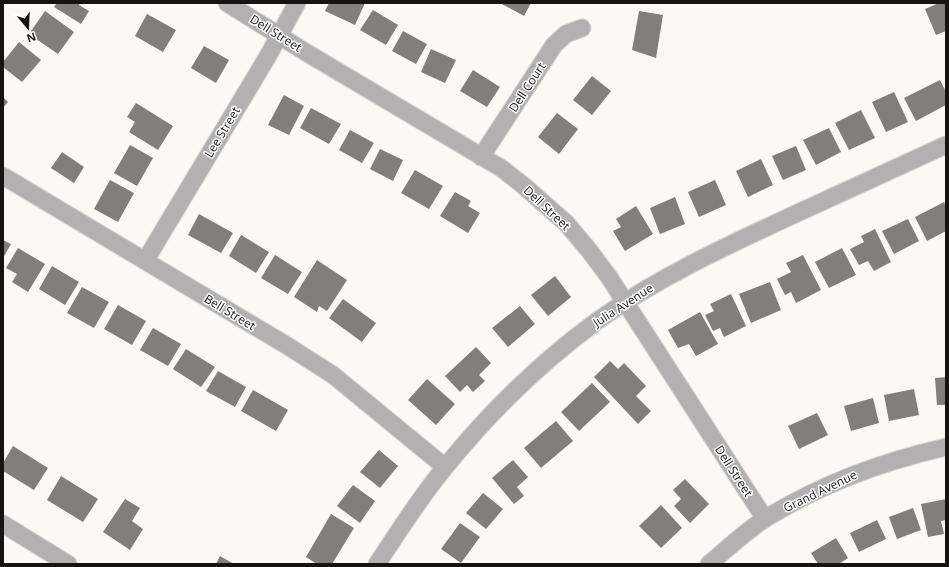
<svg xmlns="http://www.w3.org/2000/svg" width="949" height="567" viewBox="0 0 949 567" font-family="'Open Sans',sans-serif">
	<rect width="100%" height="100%" fill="#fbf8f5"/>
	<path fill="#817e7c" d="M57,3H80L79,5L89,11L81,24L54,7Z
		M329,3H365L355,25L325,11Z
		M500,3H531L524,16Z
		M939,3H946V31L936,35L925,9Z
		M373,10L398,25L386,45L360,30Z
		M45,11L74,32L58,54L29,34Z
		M639,11L663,15L656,58L632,50Z
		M147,14L176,30L163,52L135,36Z
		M403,31L427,44L416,64L392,51Z
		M19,42L41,60L22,82L3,67V62Z
		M204,46L229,60L216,83L191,68Z
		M431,49L456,60L445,83L421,72Z
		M473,70L500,87L487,107L460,91Z
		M592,76L611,91L592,115L573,100Z
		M940,80L946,92V105L916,121L904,98Z
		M894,92L908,122L886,132L872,102Z
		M284,95L304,106L289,135L268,125Z
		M3,97L8,102L3,108Z
		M136,103L173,126L158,150L129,132L135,122L127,117Z
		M311,108L341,124L329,144L300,128Z
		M861,110L875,138L849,150L835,123Z
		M557,113L578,129L559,154L538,137Z
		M829,128L841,152L816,165L803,140Z
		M350,130L374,143L362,163L339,150Z
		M130,145L153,158L137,186L114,173Z
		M796,146L806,170L783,180L772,156Z
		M380,149L403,160L393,181L370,169Z
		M62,152L84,167L74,183L51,168Z
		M761,159L773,185L748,197L736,171Z
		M415,170L443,186L429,209L401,193Z
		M110,180L134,193L118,222L94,209Z
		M715,180L726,205L699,217L688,192Z
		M455,192L471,201L468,206L480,213L468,233L440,216Z
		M675,197L685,224L660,234L650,208Z
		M944,202L946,206V231L927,241L915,217Z
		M636,206L653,234L625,251L613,231L621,227L616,219Z
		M199,214L233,233L221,253L188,235Z
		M908,219L919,241L894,254L882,231Z
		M875,229L891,262L874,271L868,261L859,265L850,249L864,242L861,236Z
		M241,235L269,252L256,273L229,256Z
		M3,240L11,244L3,258Z
		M18,248L45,264L28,292L12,282L17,274L6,268Z
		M842,248L856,275L829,288L815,262Z
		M275,255L302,272L288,294L261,278Z
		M803,255L821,290L796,303L791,292L785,295L777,279L791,272L786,263Z
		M317,260L347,280L327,311L319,306L317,312L294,297Z
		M52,266L79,282L65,305L39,289Z
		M555,276L571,297L548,316L531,295Z
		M770,282L781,310L751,323L739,294Z
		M82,287L109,302L94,328L67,313Z
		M731,294L746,326L724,337L720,328L713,331L705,315L714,311L710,304Z
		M343,299L376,323L362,342L329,318Z
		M118,305L146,321L132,345L104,329Z
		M520,306L535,324L508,347L492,328Z
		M700,312L718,344L696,356L689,344L678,348L668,330Z
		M153,328L181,344L168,366L140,350Z
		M476,347L491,363L479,375L485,381L473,392L467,385L460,392L445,376Z
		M186,349L215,367L201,387L173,369Z
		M610,361L618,369L624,363L646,386L636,396L651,411L638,424L594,377Z
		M218,371L246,387L235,407L206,391Z
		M946,377V405H937L935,378Z
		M427,379L455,404L436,425L408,400Z
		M592,383L610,402L579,431L561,412Z
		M914,389L919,415L889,421L884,395Z
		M253,390L288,410L276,431L241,411Z
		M873,398L879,423L851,431L844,406Z
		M817,413L828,435L799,449L788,426Z
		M556,421L573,441L541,468L524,448Z
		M13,446L48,468L34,490L3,471V463Z
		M379,450L398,466L380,488L360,472Z
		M513,460L528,477L517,487L524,496L514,504L492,478Z
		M61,476L98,499L83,522L47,500Z
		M685,479L709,504L690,523L674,506L681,499L673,490Z
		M353,485L375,501L360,523L337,506Z
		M483,493L503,509L486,529L466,513Z
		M125,499L140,508L132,521L143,529L130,550L103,532Z
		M946,499V520L941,521L944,534L928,537L921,504Z
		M661,505L682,528L661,548L639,526Z
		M913,508L921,530L897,539L889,517Z
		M331,514L354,528L332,564H317L306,557Z
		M877,520L886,539L859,552L850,533Z
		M460,523L480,537L461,563L441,549Z
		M836,538L848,558L839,564H818L811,553Z
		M220,556L234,564H216Z"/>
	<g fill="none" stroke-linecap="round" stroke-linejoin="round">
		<g stroke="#d6d4d1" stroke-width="19">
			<path id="street" d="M227,3L307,53L501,168L524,186L566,223L588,249L609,277L765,519
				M481,157L554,45L566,34L582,28
				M3,176L286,345L333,375L445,467
				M145,261L268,56L297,3
				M3,524L68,564
				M377,564C399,531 420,497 446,466C490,412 541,362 597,321C657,278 724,247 791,216C843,192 894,169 946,145
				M709,564C728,548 746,531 766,518C824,483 881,462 946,447"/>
		</g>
		<use href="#street" stroke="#b2b0b1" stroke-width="17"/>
	</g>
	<g text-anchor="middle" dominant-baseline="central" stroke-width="3" stroke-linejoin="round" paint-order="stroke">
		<g font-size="12" fill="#151413" stroke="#fff">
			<text transform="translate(276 33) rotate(32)">Dell Street</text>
			<text transform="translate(527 87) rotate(-57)">Dell Court</text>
			<text transform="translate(222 132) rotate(-59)">Lee Street</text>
			<text transform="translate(547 208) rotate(43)">Dell Street</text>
			<text transform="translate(623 305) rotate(-33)">Julia Avenue</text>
			<text transform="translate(230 312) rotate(31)">Bell Street</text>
			<text transform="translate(734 471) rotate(57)">Dell Street</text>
			<text transform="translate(820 491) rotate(-26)">Grand Avenue</text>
		</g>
	</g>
	<rect width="949" height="567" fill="none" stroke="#151413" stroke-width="8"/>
	<g transform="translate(28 28) rotate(161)" stroke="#ffffff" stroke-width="3" paint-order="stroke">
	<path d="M0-3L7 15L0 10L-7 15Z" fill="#151413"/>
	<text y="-6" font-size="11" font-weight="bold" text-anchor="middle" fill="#151413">N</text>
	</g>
</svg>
